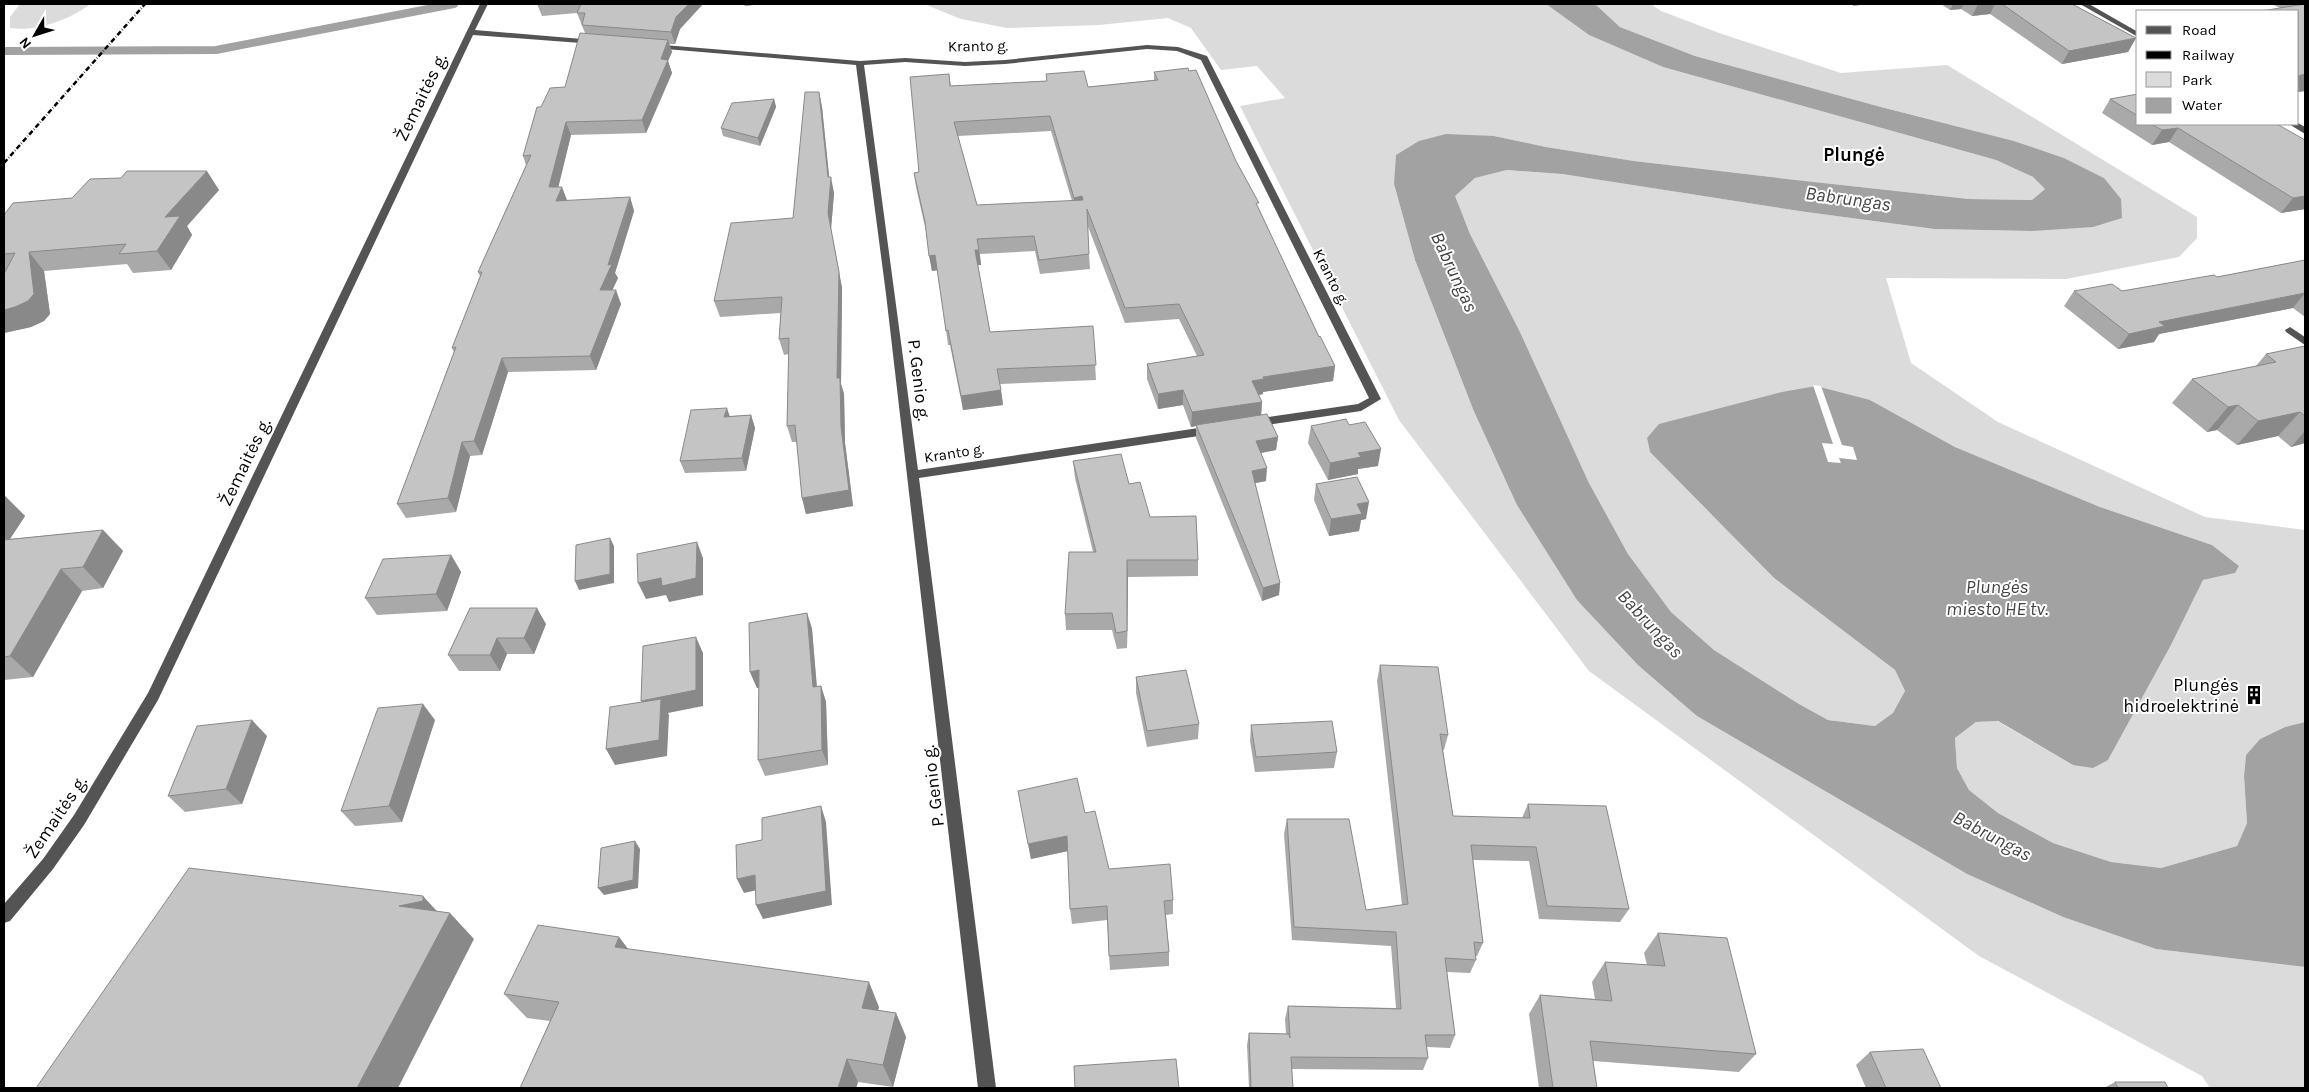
<svg xmlns="http://www.w3.org/2000/svg" width="2309" height="1092" viewBox="0 0 2309 1092" font-family="Karla,sans-serif">
	<rect width="100%" height="100%" fill="#fff"/>
	<path fill="#dbdbdb" d="M20,4H91C68,20 37,32 10,28V17Z
		M924,4H1546L1589,35L1663,67L1996,160L2033,177L2045,189L2032,200L1969,199L1796,180L1634,161L1546,147L1494,136L1394,184L1415,260L1473,409L1697,716L1967,874L2063,917L2156,949L2305,967V1088H2210L2202,1076L1979,956L1589,671L1399,420L1240,106L1285,98L1257,66L1221,70L1191,28L1168,18L1099,25L1007,28L961,19Z
		M1595,4H1651L1661,11L1722,34L1841,73L1947,65L2197,217V238L2179,257L2066,279L1886,278L1911,363L1998,422L2205,517L2305,530V722L2285,727L2260,739L2246,755L2244,776L2247,823L2237,846L2161,868L2111,862L2053,843L1998,813L1969,790L1957,768L1955,738L1976,722L1997,721L2073,765L2108,760L2171,645L2203,580L2235,573L2239,566L2212,545L2100,507L1955,447L1870,400L1647,438L1650,452L1774,578L1895,670L1905,691L1894,713L1875,726L1828,720L1799,704L1714,650L1671,612L1628,554L1589,483L1520,332L1470,234L1454,196L1475,178L1507,170L1562,174L1806,212L1934,229L2031,231L2104,178L2064,158L2014,141L1881,107L1695,56L1620,27Z"/>
	<path fill="#a2a2a2" d="M1546,4H1595L1620,27L1695,56L1881,107L2014,141L2064,158L2104,178L2121,199L2122,218L2093,227L2031,231L1934,229L1806,212L1562,174L1507,170L1475,178L1455,196L1470,234L1520,332L1589,483L1628,554L1671,612L1714,650L1799,704L1828,720L1875,726L1893,713L1905,691L1895,670L1774,578L1650,452L1647,438L1659,424L1782,392L1816,386L1870,400L1955,447L2100,507L2212,545L2239,566L2235,573L2203,580L2171,645L2108,760L2093,768L2073,765L1998,721L1976,722L1955,738L1957,768L1969,790L1998,813L2053,843L2111,862L2161,868L2237,846L2247,823L2244,776L2246,755L2260,739L2285,727L2305,722V967L2156,949L2063,917L1967,874L1697,716L1638,665L1577,600L1517,505L1473,409L1415,260L1394,184L1396,155L1419,141L1446,134L1494,136L1546,147L1634,161L1796,180L1969,199L2032,200L2045,189L2033,177L1996,160L1663,67L1589,35Z"/>
	<path fill="#fff" d="M1813,385L1821,386L1842,445L1853,447L1857,460L1839,458L1841,463L1828,462L1822,443L1833,444Z"/>
	<g fill="none" stroke-linecap="round" stroke-linejoin="round">
		<path stroke="#a2a2a2" stroke-width="8" d="M4,51L216,50L454,4"/>
		<path fill="#545454" fill-rule="evenodd" d="M480,4H488L475,30L594,40L598,42L594,44L473,35L158,700L84,825L53,869L10,921L4,923V904L43,859L74,815L148,693Z
			M2080,4H2089L2138,32V37Z
			M651,44L860,61L905,58L965,62L1005,60L1147,45L1178,47L1207,56L1381,399L1361,411L1254,427L1248,423L1254,419L1358,404L1369,398L1201,60L1177,51L1147,49L1005,64L965,66L905,62L864,65L918,470L1212,426L1218,430L1212,434L919,478L996,1088H978L886,294L856,65L654,48L650,46Z
			M2298,123L2305,127V134L2289,124Z
			M2290,327L2305,337V345L2286,332L2285,330Z"/>
		<path stroke="#000" stroke-width="2.5" stroke-dasharray="5 2 0.5 2" stroke-linecap="butt" d="M4,163L145,4"/>
	</g>
	<path fill="#a9a9a9" fill-rule="evenodd" d="M537,4H703L680,29L675,44H669L672,52L668,61L672,73L646,133L571,135L558,187L567,201L630,197L634,211L615,273L618,278L612,290L621,304L596,370L508,372L482,455L470,456L456,512L406,518L397,504L454,352L452,348L480,276L478,272L526,165L523,156L541,107L565,87L585,33L577,13L542,16Z
		M1941,4H2072L2136,38L2128,52L2062,64L1990,14L1972,16L1961,9L1950,10Z
		M2272,4H2305V91L2298,92V11L2280,8Z
		M1154,72L1236,161L1319,337L1335,366L1333,381L1263,392V394L1259,395L1262,402L1261,415L1278,437L1276,450L1261,453L1266,481L1255,483L1280,583L1279,595L1262,601L1196,438V426L1191,427L1183,405L1158,409L1147,379V364L1197,356L1179,319L1125,323L1087,224L1090,269L1040,274L1035,251L980,254L981,265H978L990,332L1093,326L1096,380L1000,384L1003,405L963,410L950,345H948L938,270L932,271L926,231L916,187L914,173L919,172L949,74L951,86L1047,81L1046,74L1088,87L1154,80ZM1051,131L1072,201L977,205L958,136Z
		M819,92L822,107L829,177L834,193L831,229L842,288L841,384L844,394L845,443L853,506L806,514L802,498L797,442H792L787,426L789,354L784,355L779,339L781,313L720,317L714,301L793,218Z
		M2138,94V124H2277L2305,209L2281,213L2169,142L2152,145L2102,113L2110,99Z
		M774,99L776,107L760,146L723,136L721,128Z
		M219,190L187,226L192,235L171,270L133,273L127,264L44,271L50,314L44,321L31,327L4,333V215L72,198Z
		M2305,260V317L2293,308L2159,334L2154,342L2118,349L2064,306L2074,291H2122L2217,277Z
		M2305,346V443L2291,447L2278,436L2237,445L2217,430L2207,432L2172,403L2192,379L2256,366L2266,354Z
		M751,415L755,428L746,471L685,473L680,461L730,416Z
		M1349,425L1378,466L1358,469V474L1328,480L1308,443L1311,426Z
		M1073,461L1129,484L1150,517L1198,560V576L1128,577L1127,648L1117,649L1112,630H1066L1065,614L1093,552L1075,478Z
		M1316,484L1366,519L1361,520L1359,531L1329,536L1314,500Z
		M4,495L25,516L10,539L103,530L123,551L103,588L82,591L33,677L4,680Z
		M451,555L461,572L447,611L377,615L365,598Z
		M470,608L546,624L534,654H507L500,671H459L448,655Z
		M807,613L812,629L817,687L821,686L826,702L828,765L765,776L758,760L759,687L757,688L750,672Z
		M1380,665L1448,735L1444,750H1443L1453,816L1522,818L1528,804L1629,909L1620,922L1539,919L1529,861L1473,860L1483,943L1477,956H1475L1476,960L1470,973L1447,972L1455,1035L1450,1048L1427,1047L1428,1058L1423,1070L1292,1069L1293,1088H1249L1247,1045L1249,1033L1286,1034L1285,1019L1288,1006L1396,1008L1391,946L1292,940L1284,834L1287,819L1366,910L1402,905L1377,681Z
		M1136,677L1199,724L1198,739L1147,747L1136,693Z
		M435,720L402,822L355,826L341,811Z
		M1251,725L1337,752L1334,768L1255,772L1250,741Z
		M267,736L242,804L185,812L168,796Z
		M1018,791L1085,813L1109,869L1173,900V914L1166,915L1169,952V966L1110,970L1107,920L1072,924L1070,909L1068,851L1031,859Z
		M1658,933L1756,1054L1739,1072L1593,1061L1597,1088H1539L1529,1014L1540,995L1595,999L1592,982L1605,962L1647,965L1644,953Z
		M619,937L628,949L879,1007L878,1010L896,1013L906,1037L893,1087L858,1082L856,1088H520L550,1021L527,1018L504,994Z
		M1870,1052L1941,1088H1866L1856,1065Z
		M2115,1082L2168,1088H2104Z"/>
	<path fill="#898989" d="M689,4H703L680,29L675,44L671,32L676,17Z
		M744,4H763L745,6Z
		M1854,4H1867L1853,6Z
		M1953,4H1964L1961,9L1950,10Z
		M1978,4H1995L1990,14L1972,16Z
		M2136,38L2128,52L2062,64L2069,51Z
		M668,40L672,52L668,61L672,73L646,133L642,120L661,59Z
		M2305,74V91L2298,92V76Z
		M819,92L822,107L830,185L831,177L834,193L831,229L842,288L841,384L844,394L845,443L853,506L806,514L802,498L841,427L837,378L828,213V177Z
		M774,99L776,107L760,146L758,138Z
		M566,122L571,135L555,201L549,187Z
		M2178,128L2169,142L2152,145L2162,130Z
		M207,171L219,190L187,226L192,235L171,270L157,251L165,217Z
		M562,187L567,200L561,215L556,201Z
		M1082,196L1083,211L1075,212L1074,198Z
		M2305,196V209L2281,213L2293,198Z
		M630,197L634,211L615,273L618,278L606,304L600,290Z
		M975,250H979L981,265H977Z
		M29,252L44,271L50,314L44,321L31,327L4,333V310Z
		M935,255L938,270L932,271L929,256Z
		M616,290L621,304L596,370L590,356Z
		M2305,293L2293,308L2159,334L2154,342L2118,349L2129,334L2159,322Z
		M502,358L508,372L482,455L474,441Z
		M1335,366L1333,381L1263,392V394L1251,396L1252,381L1263,377Z
		M1001,390L1003,405L963,410L961,396Z
		M1183,390V405L1158,409V394Z
		M1262,402L1261,417L1196,425V426L1191,427L1192,412Z
		M2238,405L2217,430L2207,432L2228,407Z
		M727,408L731,420L724,417Z
		M2300,412L2278,436L2237,445L2258,421Z
		M751,415L755,428L746,471L742,458Z
		M2305,431V443L2291,447Z
		M1278,437L1276,450L1255,454L1256,441Z
		M462,442L470,456L456,512L448,498Z
		M1381,449L1378,466L1358,469V474L1328,480L1330,463L1358,453Z
		M1267,468L1266,481L1251,484L1252,471Z
		M4,495L25,516L4,548Z
		M1369,502L1366,519L1361,520L1359,531L1329,536L1331,519L1357,504Z
		M103,530L123,551L103,588L83,567Z
		M610,538L614,546V583L579,590L575,581Z
		M697,542L703,558V595L669,602L666,595L646,599L638,583Z
		M451,555L461,572L447,611L436,594Z
		M1127,560L1128,577L1127,648Z
		M61,569L82,591L33,677L10,656Z
		M1280,583L1279,595L1262,601L1263,588Z
		M537,608L546,624L534,654L524,638Z
		M807,613L812,629L818,703L813,687Z
		M696,637L703,653V706L668,713L669,715L667,756L615,765L606,749L649,716L641,701Z
		M497,638L507,654L500,671L490,655Z
		M759,670L766,686L757,688L750,672Z
		M821,686L826,702L828,765L822,750Z
		M423,704L435,720L402,822L389,806Z
		M252,720L267,736L242,804L226,789Z
		M821,806L826,822L832,905L763,919L756,905Z
		M1067,836L1068,851L1031,859L1028,844Z
		M635,841L640,849L638,888L604,895L598,888Z
		M755,875L762,889L744,893L737,879Z
		M423,896L446,921L450,913L474,939L398,1088H357L399,906Z
		M619,937L638,962L615,947Z
		M869,982L879,1007L872,1032L862,1008Z
		M896,1013L906,1037L893,1087L883,1065Z
		M847,1059L858,1082L856,1088H838Z"/>
	<path fill="#c4c4c4" stroke="#898989" fill-rule="evenodd" d="M581,4H689L676,17L671,32L582,25L585,13H577Z
		M2002,4H2072L2136,38L2069,51Z
		M2305,4V74L2298,76V11H2261Z
		M580,33L668,40L661,59L668,60L642,120L566,122L549,187H562L556,201L630,197L608,265L612,264L600,290H616L590,356L502,358L474,441L462,442L448,498L397,504L456,347L452,348L482,272H478L531,155L523,156L537,107H541L550,88L565,87Z
		M1188,68L1189,71L1196,70L1236,161L1259,203H1256L1319,337L1320,336L1335,366L1263,377L1264,379L1252,381L1262,402L1192,412L1183,390L1158,394L1147,364L1204,355L1179,304L1125,308L1087,209L1089,254L1039,260L1034,236L977,239L979,250H975L990,332L1093,326L1096,365L997,369L1001,390L961,396L948,330L946,331L935,255L929,256L925,222L914,173L919,172L910,77L949,74L950,86L1047,81L1046,74L1084,71L1088,87L1158,80L1154,72ZM1050,116L1074,198L1082,196L1083,200L977,205L954,122Z
		M805,92H819L828,177H831L828,213L839,272L837,378H840L841,427L849,490L802,498L795,425L787,426L789,338L779,339L782,297L714,301L731,223L793,218Z
		M2138,94V116L2110,99Z
		M774,99L758,138L721,128L732,103Z
		M2151,124H2277L2305,140V196L2293,198L2178,128L2162,130Z
		M127,171H207L165,217L180,216L157,251L119,254L126,244L29,252L34,294L28,301L15,307L4,310V274L15,253L4,254V215L13,203L72,198L90,179L121,178Z
		M2305,260V293L2159,322L2165,326L2129,334L2074,291L2112,284L2122,291L2214,275L2217,277Z
		M2305,346V416L2300,412L2258,421L2238,405L2228,407L2192,379L2276,362L2266,354Z
		M727,408L724,417L751,415L742,458L680,461L691,410Z
		M1267,414L1278,437L1256,441L1267,468L1252,471L1280,583L1263,588L1196,425Z
		M1346,419L1349,425L1365,422L1381,449L1358,453L1361,457L1330,463L1311,426Z
		M1121,454L1129,484L1140,482L1150,517L1196,516L1198,560H1127V631L1116,633L1112,613L1065,614L1069,552H1096L1073,461Z
		M1357,477L1369,502L1357,504L1362,514L1331,519L1316,484Z
		M103,530L83,567L61,569L10,656L4,657V540Z
		M610,538V574L575,581L576,545Z
		M697,542L696,578L662,586L661,578L638,583L637,554Z
		M451,555L436,594L365,598L383,559Z
		M470,608H537L524,638H497L490,655H448Z
		M807,613L813,687L821,686L822,750L758,760L759,670L750,672L749,623Z
		M696,637V690L641,701L643,646Z
		M1380,665L1438,667L1448,735L1440,734L1453,816L1530,818L1528,804L1606,806L1629,909L1547,906L1536,847L1471,845L1483,943L1474,942L1476,960L1445,958L1455,1035H1425L1428,1058L1291,1057L1293,1088H1251L1249,1033L1289,1034L1290,1038L1288,1006L1401,1009L1396,932L1294,927L1287,819H1349L1366,910L1408,904Z
		M1186,670L1199,724L1147,731L1136,677Z
		M661,699L659,740L606,749L610,707Z
		M423,704L389,806L341,811L378,708Z
		M252,720L226,789L168,796L197,726Z
		M1332,721L1337,752L1256,757L1251,725Z
		M1077,778L1085,813L1095,811L1109,869L1170,864L1173,900L1164,901L1169,952L1109,956L1107,906L1070,909L1067,836L1028,844L1018,791Z
		M821,806L826,891L756,905L755,875L737,879L736,845L762,840V818Z
		M635,841L633,880L598,888L601,848Z
		M189,868L423,896V901L399,906L450,913L357,1088H36Z
		M538,925L619,937L615,947L869,982L862,1008L896,1013L883,1065L847,1059L838,1088H520L559,1002L504,994Z
		M1658,933L1727,938L1756,1054L1590,1041L1597,1088H1553L1540,995L1612,1001L1605,962L1665,966Z
		M1923,1049L1941,1088H1886L1870,1052Z
		M1176,1059L1179,1088H1075L1074,1066Z
		M2115,1082H2165L2168,1088H2118Z"/>
	<defs>
		<g id="building-bare" transform="scale(1.5)"><path d="M-4-6H4V6H1V3H-1V6H-4ZM-2.5-4.3h1.7v1.8h-1.7ZM.8-4.3h1.7v1.8H.8ZM-2.5-1h1.7V.8h-1.7ZM.8-1h1.7V.8H.8Z" fill="#000" stroke="#fff" stroke-width="2.5" paint-order="stroke"/></g>
	</defs>
	<g fill-rule="evenodd">
		<use href="#building-bare" x="2254" y="695"/>
	</g>
	<g text-anchor="middle" dominant-baseline="central" stroke-width="4" stroke-linejoin="round" paint-order="stroke">
		<g font-size="15" fill="#000" stroke="#fff">
			<text transform="translate(978 46) rotate(-1)">Kranto g.</text>
			<text transform="translate(1331 277) rotate(63)">Kranto g.</text>
			<text transform="translate(954 453) rotate(-9)">Kranto g.</text>
		</g>
		<g font-size="18" fill="#000" stroke="#fff">
			<text transform="translate(421 97) rotate(-64)">Žemaitės g.</text>
			<text transform="translate(919 380) rotate(83)">P. Genio g.</text>
			<text transform="translate(245 462) rotate(-64)">Žemaitės g.</text>
			<text transform="translate(933 786) rotate(-97)">P. Genio g.</text>
			<text transform="translate(56 817) rotate(-56)">Žemaitės g.</text>
		</g>
		<g font-size="18" fill="#000" stroke="#fff" text-anchor="end">
			<text x="2239" y="685">Plungės<tspan x="2239" dy="21">hidroelektrinė</tspan></text>
		</g>
		<g font-size="19" font-weight="bold" fill="#000" stroke="#fff">
			<text x="1854" y="155">Plungė</text>
		</g>
		<g font-size="19" font-style="italic" fill="#434343" stroke="#fff">
			<text transform="translate(1848 199) rotate(8)">Babrungas</text>
			<text transform="translate(1454 272) rotate(65)">Babrungas</text>
			<text x="1997" y="587">Plungės<tspan x="1997" dy="22">miesto HE tv.</tspan></text>
			<text transform="translate(1650 624) rotate(47)">Babrungas</text>
			<text transform="translate(1992 836) rotate(28)">Babrungas</text>
		</g>
	</g>
	<rect width="2309" height="1092" fill="none" stroke="#000000" stroke-width="10"/>
	<rect x="2136" y="10" width="162" height="115" fill="#ffffff" stroke="#999999"/>
	<rect x="2146" y="26" width="25" height="8" fill="#545454" stroke="#999999"/>
	<text x="2182" y="35" font-size="15" fill="#000000">Road</text>
	<rect x="2146" y="51" width="25" height="8" fill="#000000" stroke="#999999"/>
	<text x="2182" y="60" font-size="15" fill="#000000">Railway</text>
	<rect x="2146" y="72" width="25" height="15" fill="#dbdbdb" stroke="#999999"/>
	<text x="2182" y="85" font-size="15" fill="#000000">Park</text>
	<rect x="2146" y="98" width="25" height="15" fill="#a2a2a2" stroke="#999999"/>
	<text x="2182" y="110" font-size="15" fill="#000000">Water</text>
	<g transform="translate(35 35) rotate(231)" stroke="#ffffff" stroke-width="4" paint-order="stroke">
	<path d="M0-4L9 19L0 12L-9 19Z" fill="#000000"/>
	<text y="-8" font-size="14" font-weight="bold" text-anchor="middle" fill="#000000">N</text>
	</g>
</svg>
